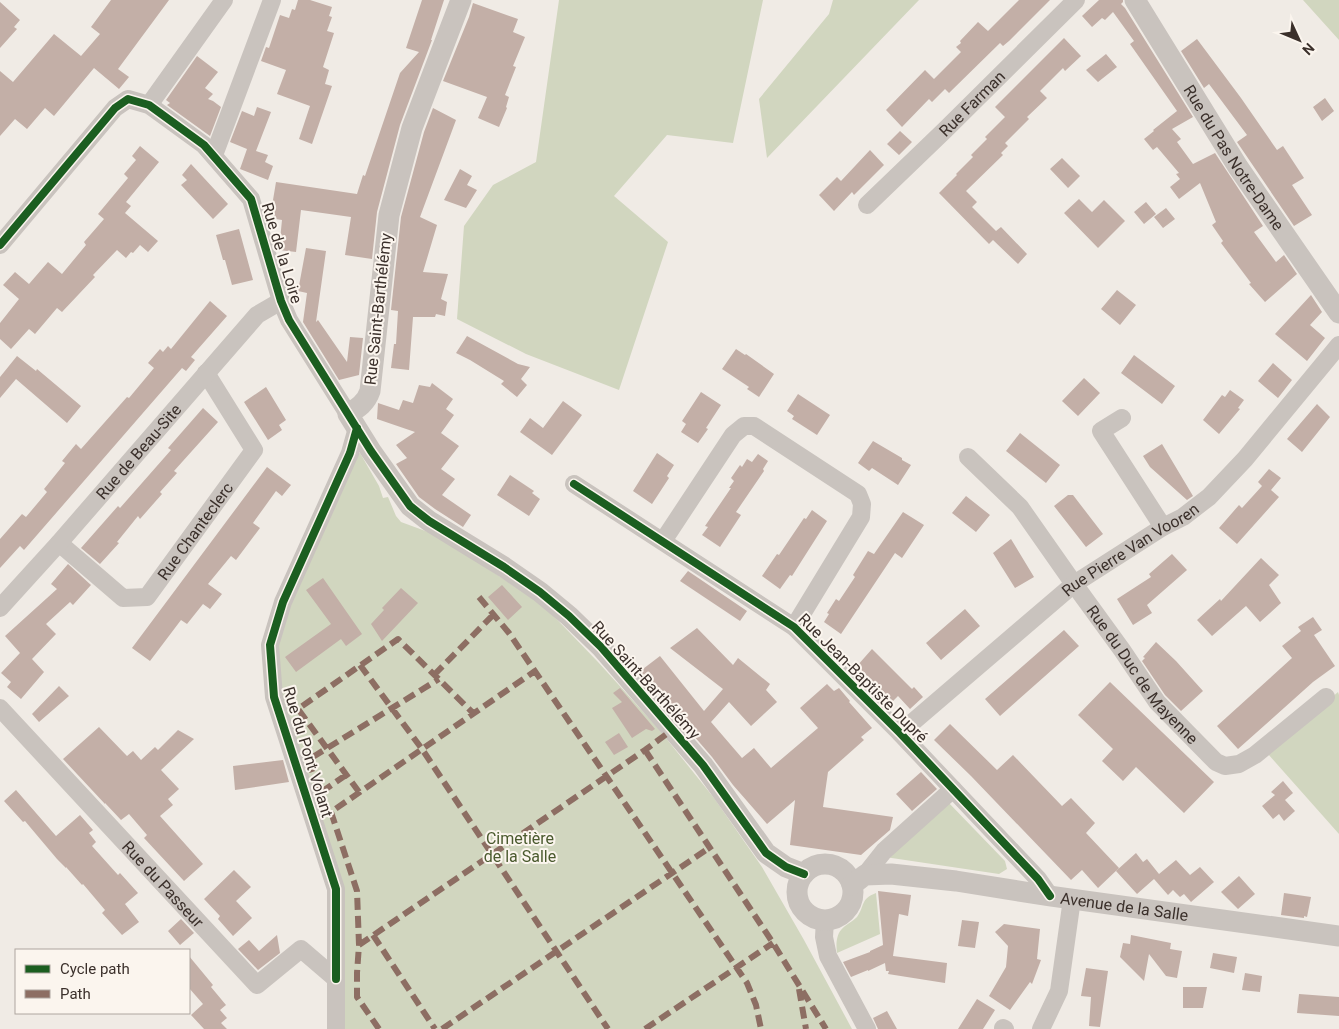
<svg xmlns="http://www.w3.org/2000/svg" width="1339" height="1029" viewBox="0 0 1339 1029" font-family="Roboto,sans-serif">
	<rect width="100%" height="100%" fill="#f0ebe5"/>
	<path fill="#d1d6bf" d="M559,0H763L733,143L667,135L614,196L668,242L619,390L526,354L457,319L464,226L493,185L536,162Z
		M833,0H919L767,158L759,99L829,14Z
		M1303,0H1339V40Z
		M357,453H360L379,486L383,498L388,497L396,516L401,522L439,536L544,606L598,662L657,727L714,798L762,867L804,940L852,1029H343L344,957L284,712L277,649L290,599Z
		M1338,692L1339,695V834L1268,754Z
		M948,802L1005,861L1007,869L999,874L885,857Z
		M876,893L880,934L837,953C836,945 836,936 841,930C845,925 852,922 857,917C865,906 860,899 876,893Z"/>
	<path fill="#c3afa7" d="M111,0H169L118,69L129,77L119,89L94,68L54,116L45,108L27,129L15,119L0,136V71L13,82L54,34L81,56L100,34L91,27Z
		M298,0H310L332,7L329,16L332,17L327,31L334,33L323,67L329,70L325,84L332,86L312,144L299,139L310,106L277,94L286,70L261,61L266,47L269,48L280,15L289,18L292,9L295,10Z
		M422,0H444L431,40H432L400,125L377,212L372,259L345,255L351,217L301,210L296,252L279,250L282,220L270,218L276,182L357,194L363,175L365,176L400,73L419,52L406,48Z
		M1019,0H1050L1009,41L1003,46L1000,43L949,93L945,89L932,102L929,99L902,127L886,110L925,70L934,79L961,52L956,47L961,43L960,41L978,22L988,31Z
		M1099,0H1123V2L1121,4L1125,8L1193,117L1172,129L1181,139L1177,142L1193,164L1215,153L1263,226L1254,232L1276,262L1284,255L1297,274L1265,302L1249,284L1251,283L1221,243L1223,241L1212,225L1216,222L1200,183L1179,199L1170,187L1180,179L1176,174L1179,173L1157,147L1153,150L1144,139L1154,131L1153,130L1177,111L1130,44L1134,41L1113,12L1105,20L1102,18L1092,27L1082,16Z
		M0,2L20,20L14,27L17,29L0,48Z
		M473,3L518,19L513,32L525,37L513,66L516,67L505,95L509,97L506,107L507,108L499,127L478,118L487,97L443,81L469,17Z
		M1064,38L1081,56L1065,71L1063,68L1040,91L1047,98L1027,117L1029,119L1005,143L1008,146L1001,153L1003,155L966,191L977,202L972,207L996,231L1001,227L1027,254L1018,264L993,240L989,244L939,193L957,175L956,174L973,157L971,155L987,139L985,137L1005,117L995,107Z
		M1197,39L1241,98L1277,150L1283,146L1304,178L1292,185L1312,215L1294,226L1237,142L1247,135L1209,84L1204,88L1181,51Z
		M1106,54L1117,67L1098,82L1086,70Z
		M197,56L218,72L205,88L213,94L208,99L213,101L221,107L210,136L167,105L170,103L166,100Z
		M1325,98L1334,111L1322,121L1313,107Z
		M257,107L271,112L256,151L268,155L265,162L273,166L268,180L240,169L247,149L230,142L242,111L254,116Z
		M433,108L456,120L420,217L437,225L423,272L448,274L441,299L447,302L445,316L436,314L435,317H413L409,370L391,368L394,344H396L398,311L391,310L401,217L424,132Z
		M900,131L912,142L899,155L887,144Z
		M140,146L159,162L126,202L131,206L125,213L158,241L148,252L140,245L133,253L131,252L126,258L117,250L93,275L95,277L62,312L57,308L35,334L29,329L11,349L0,339V323L19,299L3,285L15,272L29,284L48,262L62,274L86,245L84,242L104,219L98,214L128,178L124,174L136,160L132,156Z
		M870,150L884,165L854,195L852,192L834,211L819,195L837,177L841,181Z
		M1062,158L1080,176L1068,188L1050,169Z
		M191,164L228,204L213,219L181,185L187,180L182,175Z
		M460,169L472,176L467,185L477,190L466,208L444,200Z
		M1079,199L1092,212L1104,200L1125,221L1098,248L1064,213Z
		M1146,202L1156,214L1144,224L1134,212Z
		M1166,208L1175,219L1163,228L1154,217Z
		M239,229L253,280L232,285L225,260H223L216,235Z
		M306,248L326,251L316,322L318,320L347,362L350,337L363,338L359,375L339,380L303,322L307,293L298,291Z
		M1117,290L1136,305L1120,325L1101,309Z
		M1311,295L1322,312L1310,325L1325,338L1307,361L1275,334Z
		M210,301L227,316L191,357L195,360L186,371L182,368L24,550L20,546L0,568V539L22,514L26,517L47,492L44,489L65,463L62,461L76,444L81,449L127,397L129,398L154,368L148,363L160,349L163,352L168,346L171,349Z
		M467,336L518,364L530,367L521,379L527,385L517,397L501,384L504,381L470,360L456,353Z
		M736,349L745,355L746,354L774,374L759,397L747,389L749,387L722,369Z
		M1134,355L1175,386L1162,404L1121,373Z
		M17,356L36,371L37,369L81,406L67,423L16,379L0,398V377Z
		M1273,363L1292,380L1278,398L1258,381Z
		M1084,378L1100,393L1078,416L1062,401Z
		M432,383L453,399L446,409L454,415L441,433L459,446L441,469L455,479L442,495L471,515L463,527L435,509L419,497L396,464L407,458L396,445L415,432L377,419L378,403L399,410L403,400L413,403L419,385L430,387Z
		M266,387L286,420L279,425L282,430L268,440L244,402Z
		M1230,390L1244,400L1238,408L1240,409L1219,434L1203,420L1222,395L1225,397Z
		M701,392L721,405L706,428L708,429L698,443L681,432L686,424L682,421Z
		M798,394L830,415L817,435L792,419L794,416L787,411Z
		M563,401L582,415L552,455L520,432L530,418L543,428Z
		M1317,404L1330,417L1302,452L1287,439Z
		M203,408L218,422L174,471L177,473L160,492L162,494L140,519L138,516L117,542L119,543L100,564L81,548L118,506L120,508L171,450L168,448Z
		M1020,433L1060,465L1046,483L1006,451Z
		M873,441L902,458V460L911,465L898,485L872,468L869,471L858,463Z
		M1162,444L1193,496L1187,500L1150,467L1143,456Z
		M657,453L674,465L667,476L669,478L652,504L633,491Z
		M758,454L768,461L763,469L764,471L736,512L741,515L720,547L702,535L708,527L705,526L731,488H729L734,481L731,478L740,465L742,467L747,459L752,462Z
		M267,467L291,485L282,496L276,491L253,523L260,528L236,560L231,556L208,584L222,594L210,609L203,604L187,624L181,620L150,661L132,648Z
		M1269,469L1281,478L1271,490L1279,497L1237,544L1219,528L1239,505L1242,508L1262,486L1258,482Z
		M510,475L534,491L532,493L540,499L529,516L497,495Z
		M1068,495H1073L1103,534L1086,547L1054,506Z
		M966,496L990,515L976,532L952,513Z
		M812,510L827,521L792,576L790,575L780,589L762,576L777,554L779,555L804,518L806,519Z
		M903,512L924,525L902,558L895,553L841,634L824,622L829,614L827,613L836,599L839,601L855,577L853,575L868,551L874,554Z
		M1011,539L1034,577L1015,588L993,553Z
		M1172,554L1187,570L1147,605L1152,613L1133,625L1117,599L1151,577L1149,574Z
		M1261,558L1279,575L1269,585L1281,603L1260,622L1246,606L1212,636L1197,620L1220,599L1221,601Z
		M68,564L91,585L73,605L70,602L46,624L56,634L32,659L44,672L21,699L7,687L11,682L1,673L20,653L5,636L57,589L51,584Z
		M688,571L747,611L740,621L680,581Z
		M323,578L362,634L346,646L341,639L296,672L285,657L331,624L306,590Z
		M502,585L522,607L508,620L488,597Z
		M401,588L418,603L382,641L371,624L384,610L382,608Z
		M965,609L980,626L941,660L926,643Z
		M1313,617L1322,630L1314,635L1335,666L1313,682L1238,749L1217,726L1292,658L1282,646L1301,631L1298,627Z
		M697,628L733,665L738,658L770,684L766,690L777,702L751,726L729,702L711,722L742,758L754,748L771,768L818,728L800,708L827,684L834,691L839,688L850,701L849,702L872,728L861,737L864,740L828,772L823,807L893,817L890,830L861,855L790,845L795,800L767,824L733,785L712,757L639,672L660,656L704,711L723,689L670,648Z
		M1064,630L1079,646L1000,716L985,699Z
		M1156,642L1176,661L1203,691L1181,711L1165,695L1142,661L1145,658L1143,657Z
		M872,649L912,689L914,687L923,697L910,709L898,696L893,701L857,666Z
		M1110,682L1214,782L1184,813L1136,767L1123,781L1102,761L1113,749L1078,715Z
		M59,686L69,696L39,722L32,714Z
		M620,688L655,729L652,731L646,729L632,738L612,708L622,702L613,693Z
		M950,724L997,770L1013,755L1062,806L1071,798L1095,823L1086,833L1119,868L1098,888L1082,870L1071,880L971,776L934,740Z
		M99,727L127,756L133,751L141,760L155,747L158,750L178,730L194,739L161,770L179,789L168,799L173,805L160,816L203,864L184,881L144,838L147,835L129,814L121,820L105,803V804L63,759Z
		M619,733L628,747L614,755L605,742Z
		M283,760L289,782L235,790L233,766Z
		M921,772L937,789L912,811L896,794Z
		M1283,781L1293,793L1285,800L1295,811L1284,821L1279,814L1273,819L1262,806L1275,795L1271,792Z
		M16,790L56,836L80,815L93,830L89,833L96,842L92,846L118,875L120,873L138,893L125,904L139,922L122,935L102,913L105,910L83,884L82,885L66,867V868L57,859L30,827L25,821L23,822L4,801Z
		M1136,853L1143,862L1147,859L1159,874L1176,860L1190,875L1200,867L1214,882L1191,902L1184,894L1180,897L1173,890L1168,895L1154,879L1137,894L1116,871Z
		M234,870L251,887L236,901L252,918L233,936L218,919L220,916L204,899Z
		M1239,876L1255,894L1238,909L1221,892Z
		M878,891L911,895L908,916L899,914L893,956L947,963L945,983L888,974L889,971H886L885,963L868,971V970L851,977L843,962L870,952V951L883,945Z
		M1284,893L1311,897L1307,917L1304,916V918L1281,915Z
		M181,919L194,933L180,945L168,931Z
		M962,920L979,922L975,948L958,946Z
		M1004,924L1040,929L1037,959L1041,960L1032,984L1030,982L1010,1010L989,996L1006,967L1008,946L995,932Z
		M277,935L280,953L258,970L238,949L249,940L259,951Z
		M1131,935L1171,943L1170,949L1182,951L1177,978L1166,976L1149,954L1144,981L1120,957L1123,943L1130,944Z
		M1213,953L1237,957L1234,973L1210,968Z
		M189,956L213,985L211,987L226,1005L220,1010L227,1018L221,1023L227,1029H204L191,1015L203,1004L189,988Z
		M1086,968L1108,971L1100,1027L1089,1026L1091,997L1081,996Z
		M1245,973L1262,976L1260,992L1242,990Z
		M1183,987H1207L1203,1008H1183Z
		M1299,994L1339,997V1016L1297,1013Z
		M977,999L995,1010L983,1029H958Z
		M887,1011L897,1029H878L873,1018Z"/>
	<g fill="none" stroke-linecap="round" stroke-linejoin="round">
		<g stroke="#c9c3be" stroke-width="18">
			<path d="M149,105L224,0"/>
			<path d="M214,155L272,0"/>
			<path id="s1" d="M867,205L945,130L1076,0"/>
			<path d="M0,245L115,108L128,99L149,105L204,145L251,199L281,301L289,320L348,414"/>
			<path d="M1122,418L1101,431L1163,527"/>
			<path id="s2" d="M968,457L1020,507L1074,584L1122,650L1157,702L1216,762L1225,766L1239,764L1255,755L1326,697"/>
			<path d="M574,484L794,627L900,733L1038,879L1050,896"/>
			<path d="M663,541L733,435L744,426H754L858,494L862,504L861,517L794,627"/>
			<path id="s3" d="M59,543L123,598L147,597L254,450L206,373"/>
			<path id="s4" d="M0,608L59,543L257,315L281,301"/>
			<path id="s5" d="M0,708L257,985L301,949L336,979"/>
			<path id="s6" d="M900,733L1074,584L1163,527L1183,517L1209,497L1245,459L1339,345"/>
			<path d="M865,875L884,851L953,789"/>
			<path d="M825,920L824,937L828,956L867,1029"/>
			<path d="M1003,1028L1005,1029"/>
			<path d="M336,1029V889L274,697L270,645L283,602L350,453L357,428"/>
			<path d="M1041,1029L1059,991L1072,899"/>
		</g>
		<g stroke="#c9c3be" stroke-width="21">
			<path d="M461,0L412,128L389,215L370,391C366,403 358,408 348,414L371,451L410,506L429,521L504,567L540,592L569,616L601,647L703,765L766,853L786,867L804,874"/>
			<path id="s7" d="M1135,0L1238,167L1339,313"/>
			<circle cx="825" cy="892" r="28"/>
			<path id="s8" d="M852,885L865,875L891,874L956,881L1050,896L1339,936"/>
		</g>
		<path stroke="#8d6e63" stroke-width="6" stroke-dasharray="12 6" stroke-linecap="butt" d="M479,597L509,633L747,983L756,1005L761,1029
			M360,665L422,749L608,1029
			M434,675L494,614
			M645,750L773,943L826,1029
			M346,775L320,793L308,760L439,679
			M359,792L298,709L398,639L473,713
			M373,935L435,1029
			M359,945L645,750L672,730
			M799,989L806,1029
			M379,1029L357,997V973L359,945L357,891L331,812L535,671
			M442,1029L709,848
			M645,1029L773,943"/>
		<g stroke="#fbf5ee" stroke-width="11">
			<path id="cycleway" d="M0,245L115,108L128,99L149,105L204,145L251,199L281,301L289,320L371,451L410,506L429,521L504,567L540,592L569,616L601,647L703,765L766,853L786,867L804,874
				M574,484L794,627L900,733L1038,879L1050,896
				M336,979V889L274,697L270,645L283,602L350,453L357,428"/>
		</g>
		<use href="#cycleway" stroke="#1b5e20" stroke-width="8"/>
	</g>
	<g text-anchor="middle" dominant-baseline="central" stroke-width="4" stroke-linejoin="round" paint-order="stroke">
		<g font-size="16" fill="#3b302b" stroke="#fbf5ee">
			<text stroke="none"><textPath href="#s1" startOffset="146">Rue Farman</textPath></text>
			<text stroke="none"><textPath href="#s7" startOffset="186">Rue du Pas Notre-Dame</textPath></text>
			<text transform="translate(282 253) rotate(73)">Rue de la Loire</text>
			<text transform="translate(378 309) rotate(-84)">Rue Saint-Barthélémy</text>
			<text stroke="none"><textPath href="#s4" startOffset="209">Rue de Beau-Site</textPath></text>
			<text stroke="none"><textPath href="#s3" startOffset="190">Rue Chanteclerc</textPath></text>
			<text stroke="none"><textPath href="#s6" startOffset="295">Rue Pierre Van Vooren</textPath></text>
			<text stroke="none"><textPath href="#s2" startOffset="280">Rue du Duc de Mayenne</textPath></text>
			<text transform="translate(863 678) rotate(45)">Rue Jean-Baptiste Dupré</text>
			<text transform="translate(646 680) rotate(48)">Rue Saint-Barthélémy</text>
			<text transform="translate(308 752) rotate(73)">Rue du Pont Volant</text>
			<text stroke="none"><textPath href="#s5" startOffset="240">Rue du Passeur</textPath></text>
			<text stroke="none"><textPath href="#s8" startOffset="278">Avenue de la Salle</textPath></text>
		</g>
		<g font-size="16" fill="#4a5a2e" stroke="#fbf5ee">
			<text x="520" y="838">Cimetière<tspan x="520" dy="18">de la Salle</tspan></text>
		</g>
	</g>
	<rect x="15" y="949" width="175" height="65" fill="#fbf5ee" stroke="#aea6a0"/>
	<rect x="25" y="965" width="25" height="8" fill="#1b5e20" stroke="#aea6a0"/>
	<text x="60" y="974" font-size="15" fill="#3b302b">Cycle path</text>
	<rect x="25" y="990" width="25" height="8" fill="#8d6e63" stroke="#aea6a0"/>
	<text x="60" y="999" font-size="15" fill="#3b302b">Path</text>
	<g transform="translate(1299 40) rotate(134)" stroke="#fbf5ee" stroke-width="4" paint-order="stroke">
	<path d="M0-4L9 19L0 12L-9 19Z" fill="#3b302b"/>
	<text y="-8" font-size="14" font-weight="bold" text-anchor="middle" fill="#3b302b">N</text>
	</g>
</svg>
